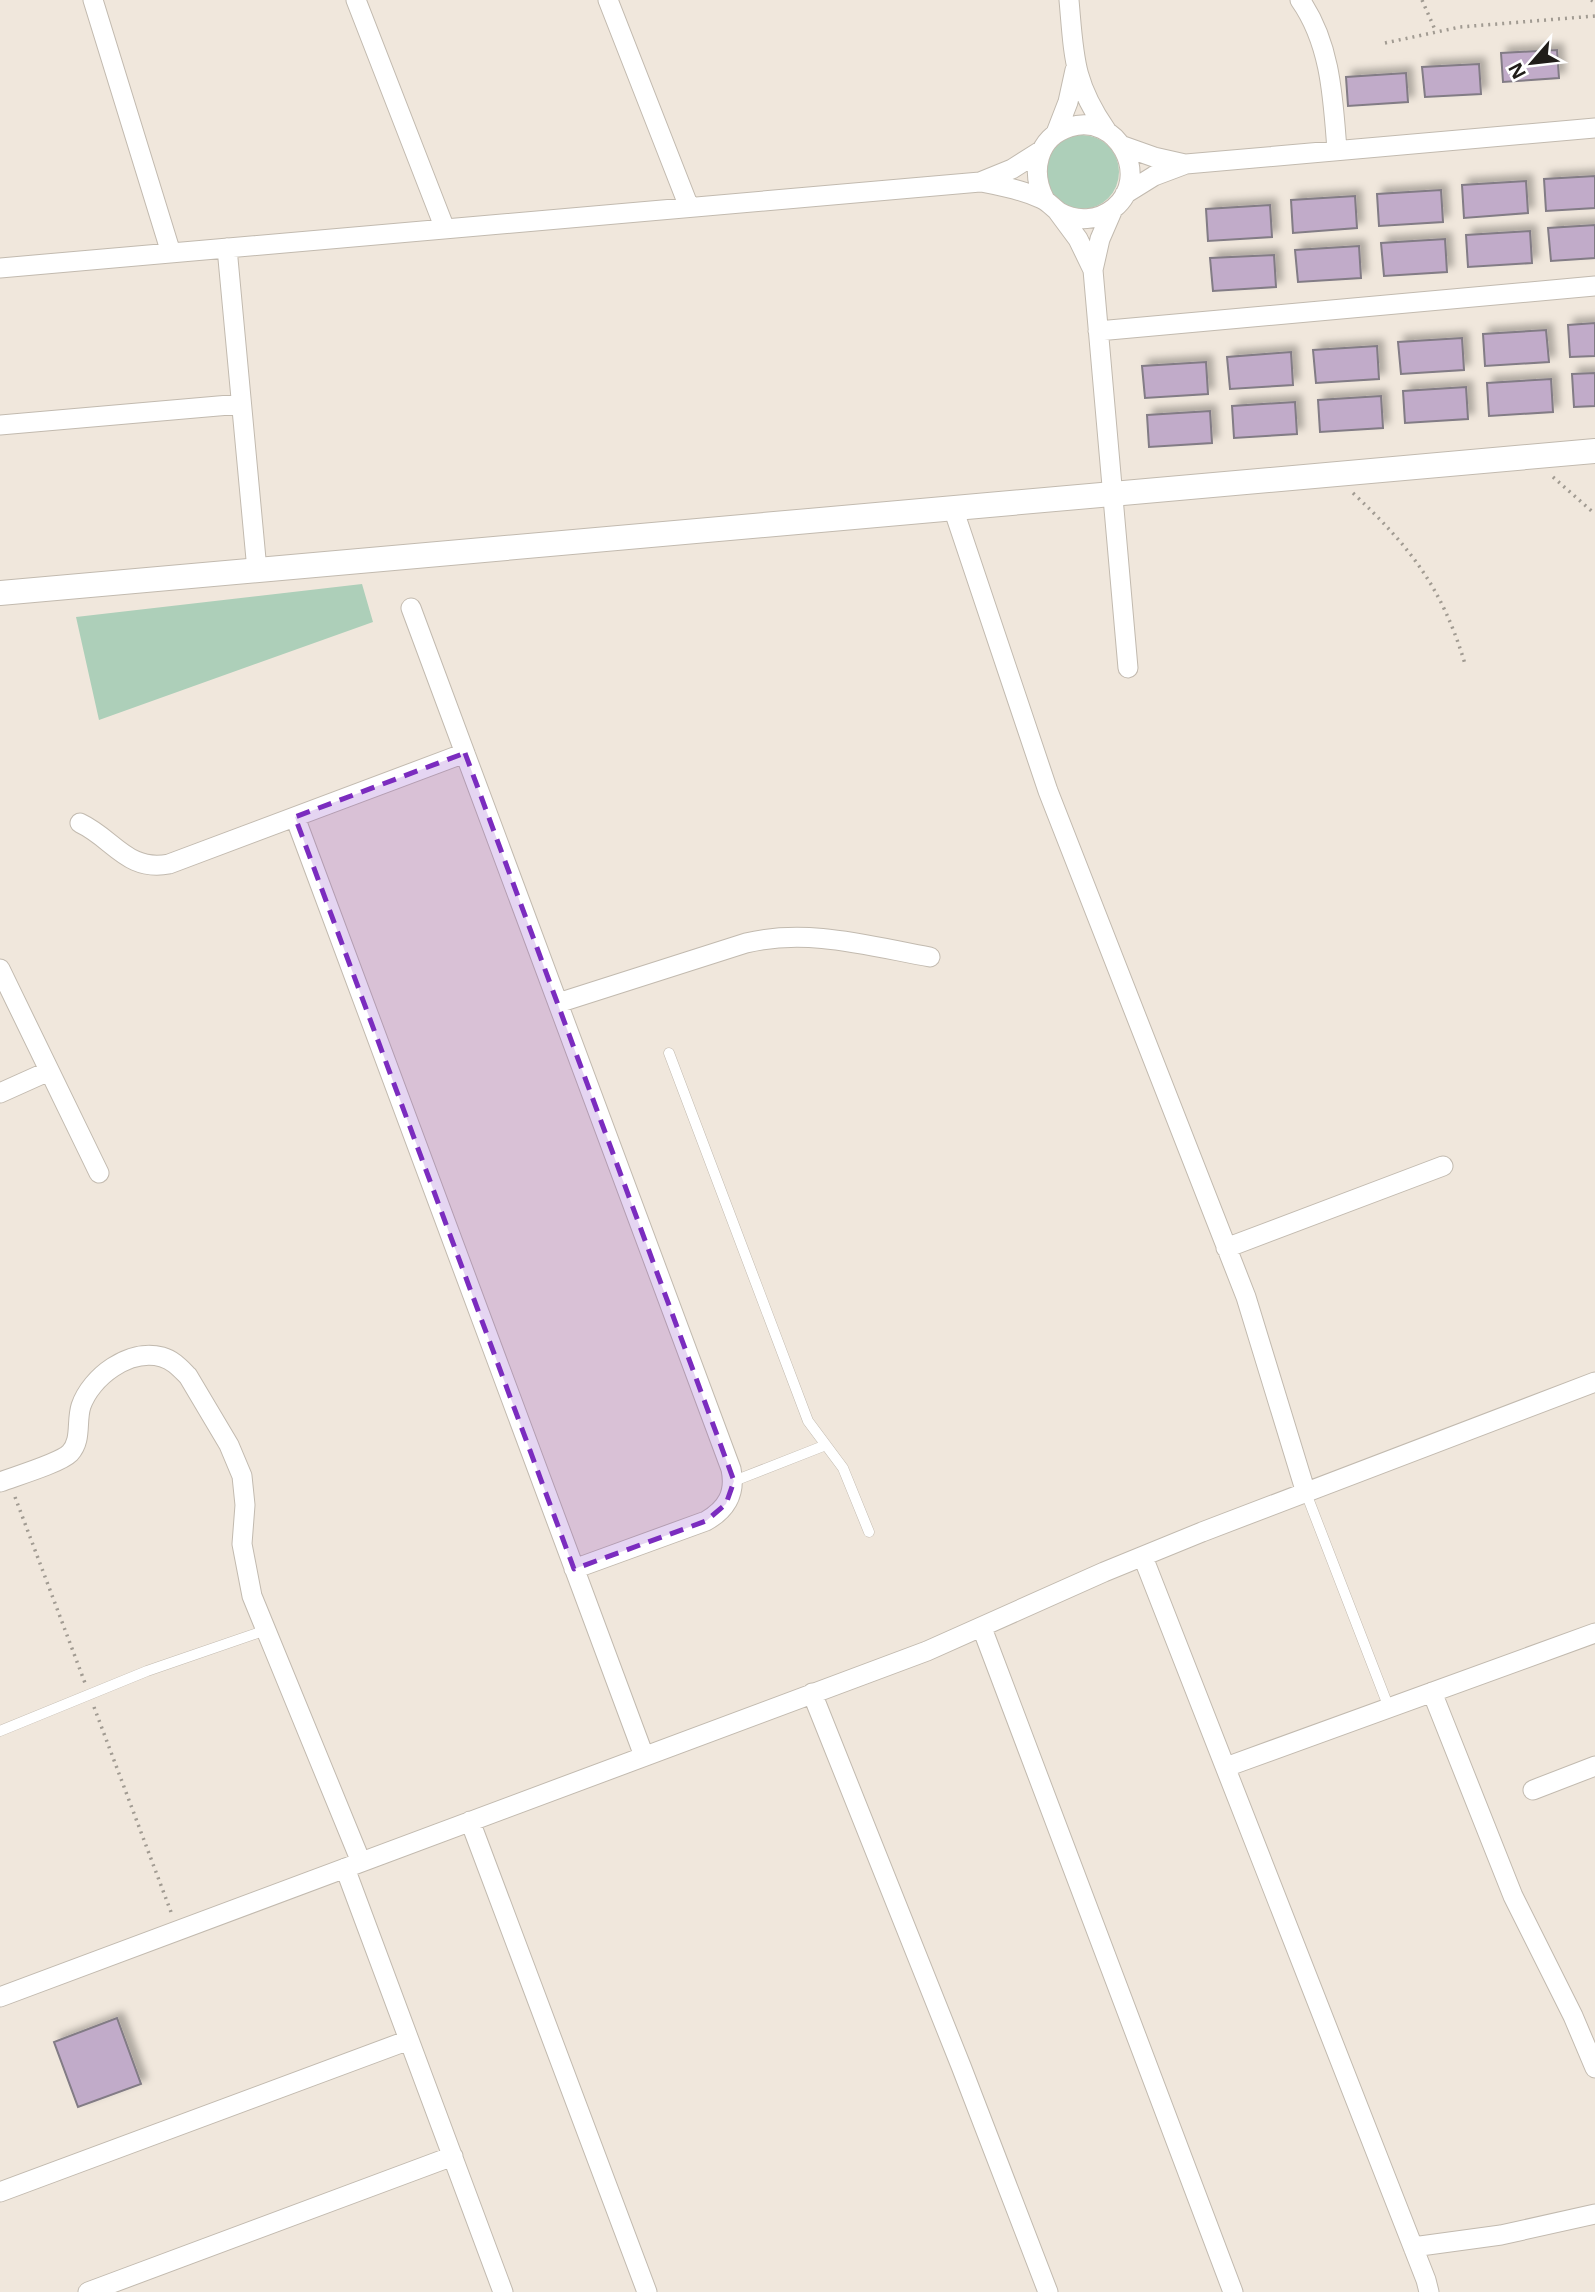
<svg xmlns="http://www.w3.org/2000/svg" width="1595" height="2292" viewBox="0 0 1595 2292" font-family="'Noto Sans',sans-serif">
	<defs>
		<filter id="shadow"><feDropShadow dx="6" dy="-6" stdDeviation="3.5" flood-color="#0004"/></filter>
	</defs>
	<rect width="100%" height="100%" fill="#f0e7dc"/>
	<path fill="#adcfb9" d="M1045 172a37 37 0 1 1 74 0a37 37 0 1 1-74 0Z
		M362,584L373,622L99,720L76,617Z"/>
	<path fill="#c1abc9" stroke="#827b85" stroke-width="2" filter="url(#shadow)" d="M1557,50L1559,78L1503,82L1501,53Z
		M1479,64L1481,94L1425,97L1422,67Z
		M1406,73L1408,102L1348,106L1346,77Z
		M1595,176V208L1546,211L1544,179Z
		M1526,181L1528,213L1464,218L1462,185Z
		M1441,190L1443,222L1379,226L1377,194Z
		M1355,196L1357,228L1293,233L1291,200Z
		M1270,205L1272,237L1208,241L1206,209Z
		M1595,225V258L1551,261L1548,228Z
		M1530,231L1532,263L1468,267L1466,235Z
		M1445,239L1447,272L1384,276L1381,243Z
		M1359,246L1361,278L1298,282L1295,250Z
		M1274,255L1276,287L1213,291L1210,258Z
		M1595,323V356L1570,357L1568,325Z
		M1546,330L1549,362L1485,366L1483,334Z
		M1462,338L1464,370L1401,374L1398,342Z
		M1377,346L1379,379L1316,383L1313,350Z
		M1291,352L1293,385L1230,389L1227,357Z
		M1206,362L1208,394L1145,398L1142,366Z
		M1595,373V406L1574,407L1572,374Z
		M1551,379L1553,412L1489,416L1487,383Z
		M1466,387L1468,419L1405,423L1403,391Z
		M1381,396L1383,428L1320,432L1318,400Z
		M1295,402L1297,434L1234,438L1232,406Z
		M1210,411L1212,443L1149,447L1147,415Z
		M117,2018L141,2084L78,2107L54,2042Z"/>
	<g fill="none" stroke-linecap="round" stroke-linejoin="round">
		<g stroke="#c2baaf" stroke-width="11">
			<path id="service" d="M669,1053L808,1421L843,1468L869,1532
				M734,1481L826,1445
				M1306,1493L1389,1708
				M0,1731L147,1671L266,1630"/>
		</g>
		<g stroke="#c2baaf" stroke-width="21">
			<path id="minor" d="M93,0L171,253
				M356,0L445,229
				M608,0L689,207
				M1069,0C1074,56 1073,82 1106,130
				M1300,0C1331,44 1333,99 1337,150
				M1056,133L1068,102L1075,70
				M1123,146L1154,157L1185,164
				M981,182C1001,186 1023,190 1042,199C1049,202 1053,208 1059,212C1076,222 1098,221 1114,208C1152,177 1117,112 1070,127C1037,137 1030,172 1045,200
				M1125,194L1154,176L1186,164L1595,128
				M1113,209L1100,239L1093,270L1128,668
				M1058,212L1078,239L1093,270
				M227,248L257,570
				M0,268L980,182L1012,169L1042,150
				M1098,331L1595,286
				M0,425L241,404
				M953,508L1048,791L1246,1297L1306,1493
				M411,608L731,1469C736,1493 727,1509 706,1521L574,1569
				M295,817L644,1756
				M80,823C114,839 127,872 169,864L465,753
				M0,969L99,1173
				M558,1003L746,943C808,928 869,946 930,957
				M0,1093L49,1071
				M1226,1248L1443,1166
				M0,1482C16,1476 60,1463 70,1453C82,1440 76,1422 81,1406C91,1377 129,1348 162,1357C173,1360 180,1368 188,1376L229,1445L242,1476L245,1505L242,1544L252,1596L361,1862
				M1143,1557L1426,2280L1429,2292
				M982,1628L1233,2292
				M1432,1692L1513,1896L1573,2016L1595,2068
				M812,1693L961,2066L1048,2292
				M1226,1767L1595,1633
				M1533,1790L1595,1766
				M470,1821L647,2292
				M345,1868L503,2292
				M0,1997L927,1651L1104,1572L1202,1532L1595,1382
				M0,2192L409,2040
				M1413,2247L1501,2235L1595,2214
				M88,2292L453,2156"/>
		</g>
		<g stroke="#c2baaf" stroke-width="26">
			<path id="tertiary" d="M0,593L1595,451"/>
		</g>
		<path stroke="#a19b92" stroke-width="3.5" stroke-dasharray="2 5" stroke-linecap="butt" d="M1422,0L1436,32
			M1591,0L1595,2
			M1385,43L1460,27L1595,16
			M1553,477L1595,514
			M1353,493C1410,547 1442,587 1465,664
			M15,1497L85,1683
			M94,1707L171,1912"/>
		<use href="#service" stroke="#fff" stroke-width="10"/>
		<use href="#minor" stroke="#fff" stroke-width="19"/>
		<use href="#tertiary" stroke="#fff" stroke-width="24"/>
	</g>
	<path fill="#7b2cbf" fill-opacity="0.2" stroke="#7b2cbf" stroke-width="5" stroke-dasharray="14 9" stroke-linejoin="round" d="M465,753L734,1481L726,1504L706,1521L574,1569L295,817Z"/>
	<g transform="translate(1532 63) rotate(242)" stroke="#ffffff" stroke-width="5" paint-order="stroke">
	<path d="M0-5L12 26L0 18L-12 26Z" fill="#201d19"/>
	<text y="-10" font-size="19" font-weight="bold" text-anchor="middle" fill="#201d19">N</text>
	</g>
</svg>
